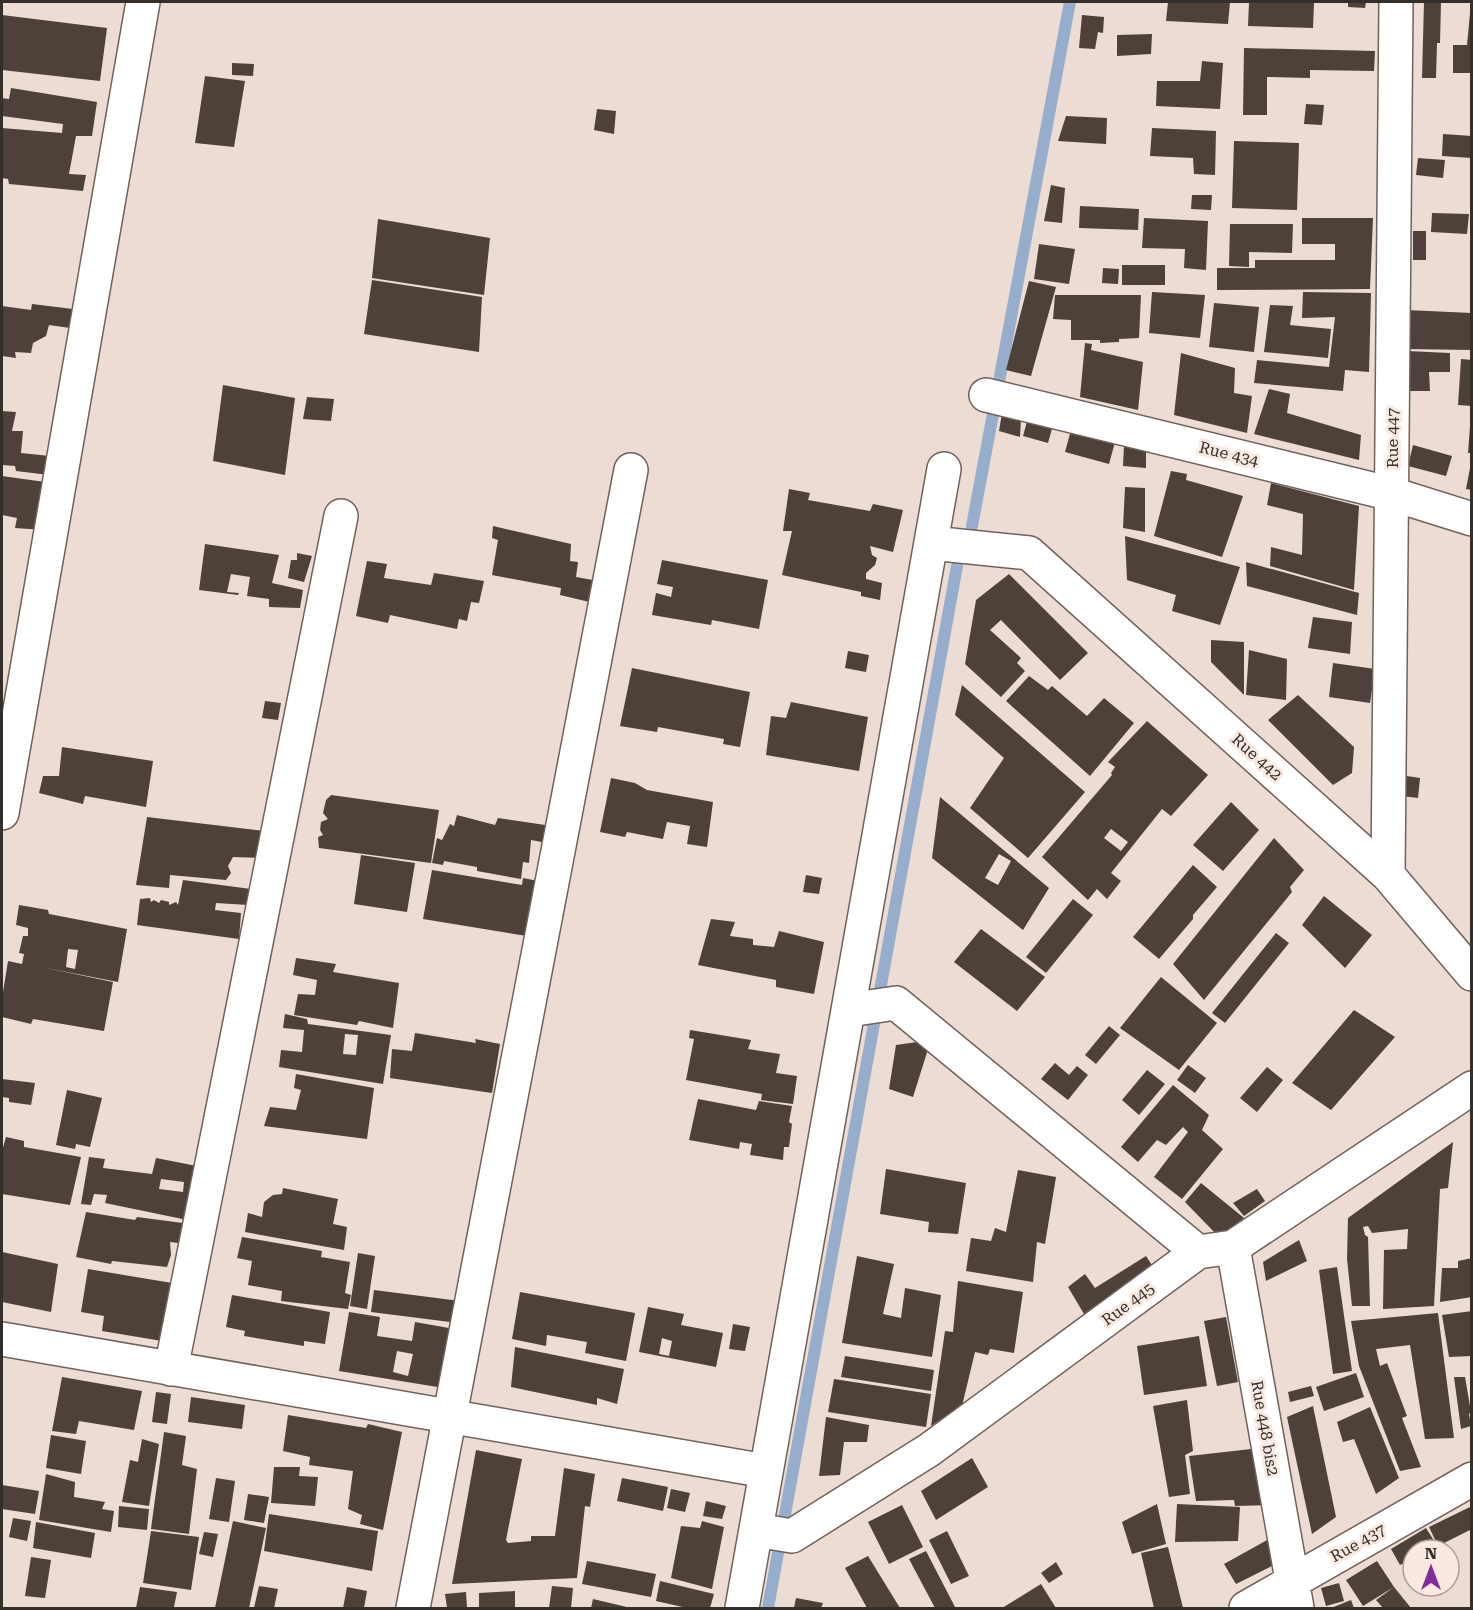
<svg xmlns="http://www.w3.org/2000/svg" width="1473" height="1610" viewBox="0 0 1473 1610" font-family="'Roboto Serif',serif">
	<rect width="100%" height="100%" fill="#ecdcd3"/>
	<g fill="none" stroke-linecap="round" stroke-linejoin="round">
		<path stroke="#96aecc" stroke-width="12" d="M972,526L1070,2
			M768,1608L957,566"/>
	</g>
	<path fill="#4d4139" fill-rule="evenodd" d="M1168,2H1230L1228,24L1166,21Z
		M1249,2L1314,3L1313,28L1248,26Z
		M1348,2H1366L1365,8L1348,7Z
		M1424,2H1441L1440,43H1437L1436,78H1422Z
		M1470,13H1472V73H1453V45H1467Z
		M2,15L107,28L100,81L2,70Z
		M1082,15L1104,17L1103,33L1098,32L1095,49L1079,48Z
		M1152,34L1151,54L1117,56V35Z
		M1244,48L1375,51L1374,71L1310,70V78L1267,77V115H1243Z
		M1202,61L1223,63L1220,109L1156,106L1157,81H1200Z
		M232,63L254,64L253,76L232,75Z
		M205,76L245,81L234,147L195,143Z
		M11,88L97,102L92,136H76L69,174L86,175L83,191L9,184L8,179L2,178V128L62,133L63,124L2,116V98L9,99Z
		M1306,104L1324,105L1322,125L1304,124Z
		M597,109L616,111L614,134L594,130Z
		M1066,116L1107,118L1106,144L1058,141Z
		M1152,128L1216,131L1215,175L1194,174L1193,158L1150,156Z
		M1443,134L1472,136V158L1442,156Z
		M1234,141L1299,143L1297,210L1232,208Z
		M1418,158L1445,160L1443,178L1416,175Z
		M1051,185L1065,188L1062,223L1044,221Z
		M1192,195H1212L1211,210L1191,209Z
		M1080,206L1139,209L1138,230L1079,228Z
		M1432,213L1469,214L1467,234L1431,232Z
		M1144,218L1208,221L1206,270L1184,268L1185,249L1142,248Z
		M1302,218H1373L1370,289L1217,290V268H1255V260H1335V244H1302Z
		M378,219L490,238L484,295L372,278Z
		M1230,224H1293L1292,253L1249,252V267L1229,266Z
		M1413,231H1426V260H1413Z
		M1039,244L1075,249L1069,284L1034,279Z
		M1122,265H1165V285H1122Z
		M1103,268L1119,269L1118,284L1102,283Z
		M372,280L482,297L479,352L364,334Z
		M1029,281L1056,287L1031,376L1006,370Z
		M1152,292L1205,295L1200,338L1149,333Z
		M1303,292L1371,293L1369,372L1345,370L1343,391L1254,383L1257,360L1329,367L1335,317L1302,318Z
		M1055,295H1141L1139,338L1119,339V342L1100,343V340H1071V320L1053,319Z
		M1214,303L1259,307L1254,352L1209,347Z
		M32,304L73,309L70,328L49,325L46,336L33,343L31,353L15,352L16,358L2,356V306L31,310Z
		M1270,305L1293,306L1290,325L1331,329L1328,358L1264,352Z
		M1406,310L1472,313V350L1405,349Z
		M1085,343L1092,344L1091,350L1143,362L1138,410L1080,397Z
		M1407,351L1450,353V372H1429L1430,391H1406Z
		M1181,353L1235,368L1234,393L1252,396L1247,433L1174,415Z
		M1461,359L1472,360V406L1458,405Z
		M223,385L295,398L285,475L213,461Z
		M1269,389L1290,394L1287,413L1361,435L1359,460L1254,434Z
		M307,397L334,399L331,421L303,419Z
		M2,411L16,412L12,431H23L21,453L50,456L49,475L16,471L15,466L2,465Z
		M1002,413L1021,418L1020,437L999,431Z
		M1028,418L1053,425L1048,443L1023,436Z
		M1470,426H1472V453H1468Z
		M1071,430L1115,442L1109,464L1065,452Z
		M1124,445L1146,450V468L1123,466Z
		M1413,445L1452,456L1446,476L1408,466Z
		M1470,468H1472V490L1466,489Z
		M1171,471L1187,474L1186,480L1243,496L1222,557L1154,536Z
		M2,476L52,483L44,530L15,528L17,518L2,515Z
		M1271,483L1359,506L1354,590L1270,566L1271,547L1302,555L1303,514L1267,505Z
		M1125,487L1145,488V532L1123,528Z
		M789,489L810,493L808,500L870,511L873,504L903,510L893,552L870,546L872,555L877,558L875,565L866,573V579L882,583L880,600L861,596V592L782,575L792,531H783Z
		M493,526L571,544L570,561L578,562L576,577L604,582L598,604L560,595L561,588L492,575L498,540L492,538Z
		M1125,536L1240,567L1220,625L1172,611L1176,595L1127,580Z
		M205,544L279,555L272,583L303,590L300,608L269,607V599L247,596L250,577L231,574L227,592L239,593L238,595L199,590Z
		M297,553L312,556L304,582L288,578L291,560H297Z
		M662,560L768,580L759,629L712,620L711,625L652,615L656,593L671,597L673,587L657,584Z
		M367,561L387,564L384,578L431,585L434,573L484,581L479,603L471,602L467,621L459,619L457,629L390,615L388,623L356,616Z
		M1246,562L1359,593L1357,615L1247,586Z
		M1009,574L1088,653L1060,680L1001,620L990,630L1021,658L1017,663L1025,671L1001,697L965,664L976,600Z
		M1313,617L1352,622L1350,654L1308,648Z
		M1211,640L1244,642V695L1211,662Z
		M1249,650L1287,659L1286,700L1246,695Z
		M848,651L869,655L866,672L845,668Z
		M1333,663L1375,669L1370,703L1329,697Z
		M632,668L750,692L740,747L723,744L724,739L658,727L657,732L620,726Z
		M1029,676L1048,690L1052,686L1087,716L1104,698L1134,723L1090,776L1006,701Z
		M962,685L1085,792L1028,858L970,808L1004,758L955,715Z
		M1298,695L1354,747L1352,773L1333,785L1268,720Z
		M265,701L281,703L278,720L262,718Z
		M791,702L868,717L859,771L766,755L771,716L786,718Z
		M1147,721L1208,775L1171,816L1162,809L1111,873L1121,881L1107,899L1097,889L1088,900L1042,857L1112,775L1111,773L1115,767L1108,762ZM1111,829L1128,842L1121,851L1104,838Z
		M62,747L153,761L146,807L85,796L83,804L39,793L43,776H59Z
		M1400,775L1420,778L1418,798L1401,796Z
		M611,778L635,783L647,790L713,802L707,847L687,844L690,826L667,822L663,839L627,832L625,837L600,832Z
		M331,795L439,810L431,863L319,848L318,837L323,835L320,830L321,822L328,819L323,813L326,800Z
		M940,797L1049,888L1023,930L932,858ZM999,854L1011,861L998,885L985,878Z
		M1231,802L1259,830L1223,871L1193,845Z
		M457,815L495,825L498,818L552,826L547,843L531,840L529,863L523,862L521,879L477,871V867L444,861L443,865L432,863L437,838L442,840L450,824L454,826Z
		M147,817L264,831L260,858L233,857L228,866L231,873L226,880L170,875L169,888L136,885Z
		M1274,838L1304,870L1290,887L1292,892L1204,1000L1173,964Z
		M361,855L415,863L407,912L354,904Z
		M1193,865L1217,887L1193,915V919L1159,959L1133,937Z
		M432,870L522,885L523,878L543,882L533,937L423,919Z
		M806,875L822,878L819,894L803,892Z
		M183,880L251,889L248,905L216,903L215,910L241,913L239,939L137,925L140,899L150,898L151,902L154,900L159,903L161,900L169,902V905L176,902L178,905Z
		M1324,896L1372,935L1345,968L1302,925Z
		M1073,899L1093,915L1046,973L1026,957Z
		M19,905L48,910L49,914L127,929L118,982L41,967L113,982L104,1031L33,1019L31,1024L2,1017V998L8,961L22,964L24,954L19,953L23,936H28V928L16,925ZM68,949L78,950L75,969L66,967Z
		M711,919L735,922L730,936L753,939V945L774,947L779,931L824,942L814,994L776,987V980L698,965Z
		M981,929L1045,977L1017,1011L954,962Z
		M1276,933L1289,943L1225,1023L1212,1013Z
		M296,958L336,964L333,972L399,983L393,1028L359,1021L357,1025L294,1015L298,994L315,995L317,980L293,975Z
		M1161,977L1217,1023L1179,1070L1120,1028Z
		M1354,1010L1395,1037L1331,1110L1292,1083Z
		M285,1014L307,1019L308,1024L391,1035L383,1084L279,1067L281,1050L302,1052L304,1030L283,1028ZM345,1034L358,1035L356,1055L343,1054Z
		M1109,1026L1120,1035L1096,1064L1085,1055Z
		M690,1030L751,1040L748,1049L780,1054L776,1073L797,1076L793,1104L761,1100L762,1094L686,1080L694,1039L689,1038Z
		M415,1033L476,1043L475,1039L500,1044L492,1093L390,1078L392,1049L412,1051Z
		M924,1041L929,1046L913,1097L889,1089L896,1045Z
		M1055,1063L1069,1075L1077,1066L1088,1075L1068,1100L1041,1079Z
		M1188,1065L1206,1078L1195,1093L1177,1080Z
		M1267,1067L1283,1080L1257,1112L1240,1098Z
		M1147,1070L1165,1084L1139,1115L1122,1100Z
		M296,1074L374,1088L367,1139L264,1126L270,1107L296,1110L301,1090L294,1088Z
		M2,1079L35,1083L31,1105L9,1102V1098L2,1097Z
		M1173,1085L1209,1115L1202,1130L1223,1149L1182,1199L1154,1177L1188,1132L1183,1127L1166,1145L1157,1140L1138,1162L1121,1147Z
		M67,1090L102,1098L90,1147L76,1144L75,1149L56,1145Z
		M698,1099L756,1110L759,1101L792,1106L789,1122L792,1124L789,1147H784L783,1160L750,1155L752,1144L740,1142L739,1149L689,1140Z
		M6,1137L24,1141V1147L81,1157L70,1205L2,1194V1151Z
		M1453,1142L1448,1188L1440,1189L1434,1306L1383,1309L1384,1250L1407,1249L1408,1229L1372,1233L1368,1226L1363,1227L1365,1235L1368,1237L1370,1306H1352L1347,1259L1348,1218Z
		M89,1157L105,1159L103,1168L152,1174L156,1158L207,1168L197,1222L105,1203L107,1195L94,1194L91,1205L81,1204ZM161,1179L184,1182L183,1192L159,1189Z
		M886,1169L966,1183L958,1234L928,1232L929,1222L880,1214Z
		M1018,1170L1056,1177L1045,1244L1037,1242L1033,1282L966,1271L971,1238L991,1241L995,1228L1006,1232Z
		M1201,1183L1244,1218L1219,1237L1185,1202Z
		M283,1188L338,1199L333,1224L347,1227L344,1250L245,1232L248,1213L262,1217L264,1202L273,1195L282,1194Z
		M1257,1189L1265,1201L1244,1216L1233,1203Z
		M86,1212L135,1220L137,1217L198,1225L194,1245L170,1242L171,1255L167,1267L112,1261L111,1264L76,1257Z
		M242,1237L322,1251L321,1257L350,1262L345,1293L351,1295L348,1309L281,1301L282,1291L248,1285L252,1261L237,1258Z
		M1299,1240L1307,1261L1266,1281L1263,1262Z
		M2,1252L58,1264L51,1312L2,1302Z
		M358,1253L375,1256L367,1309L350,1306Z
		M857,1256L894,1264L883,1314L901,1318L905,1288L941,1295L932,1357L842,1343Z
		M1146,1256L1157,1273L1087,1319L1068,1287L1085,1274L1095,1288Z
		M1472,1258V1297L1440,1302L1442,1268H1458V1261Z
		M1337,1267L1352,1371L1333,1374L1319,1270Z
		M88,1269L178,1284L168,1342L102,1331L104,1316L81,1312Z
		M958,1281L1023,1292L1014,1353L990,1349L988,1355L975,1352L962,1406L931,1426L945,1331L953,1332Z
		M374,1290L460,1301L458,1323L371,1312Z
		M520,1292L635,1313L626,1361L585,1353L587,1342L547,1335L546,1346L512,1339Z
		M232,1295L330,1312L325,1344L304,1341V1346L244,1336L245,1331L226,1327Z
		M648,1307L684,1314L681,1325L723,1333L716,1367L639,1352ZM662,1338L672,1341L669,1356L659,1354Z
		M1472,1311V1356L1449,1357L1442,1315Z
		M349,1312L380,1317L377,1336L412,1341L415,1322L460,1330L450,1389L339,1371ZM397,1351L413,1354L408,1376L393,1372Z
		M1438,1313L1454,1438L1425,1439L1410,1345L1376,1349L1380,1366L1387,1363L1407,1416L1402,1418L1421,1467L1400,1471L1359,1366L1351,1321Z
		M1226,1317L1238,1382L1217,1386L1204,1321Z
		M733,1324L750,1327L745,1351L729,1349Z
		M1199,1336L1207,1386L1144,1395L1137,1346Z
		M515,1347L624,1369L617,1404L597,1398V1405L511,1387Z
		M845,1356L934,1370L931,1391L841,1377Z
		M1356,1373L1364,1397L1324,1411L1316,1387Z
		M62,1377L142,1391L134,1430L79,1421L76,1434L52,1431Z
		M1454,1377H1465L1471,1412L1469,1414L1471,1426L1461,1429Z
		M834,1379L931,1394L926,1427L828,1412Z
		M1311,1386L1314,1396L1290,1402L1288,1392Z
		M156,1392L171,1394L167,1424L152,1422Z
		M191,1397L245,1405L242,1429L188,1422Z
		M1187,1400L1193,1451L1185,1455L1190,1494L1169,1497L1153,1406Z
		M1313,1406L1336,1517L1312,1534L1287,1417Z
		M1370,1407L1399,1478L1376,1494L1354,1439L1343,1442L1337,1422Z
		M288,1415L366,1428L368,1424L402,1432L383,1530L360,1524L362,1515L348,1509L353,1471L309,1465L310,1457L283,1451Z
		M826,1417L869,1425L867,1442H844L840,1475L819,1476Z
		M164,1432L186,1436L182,1465L197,1469L189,1534L151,1529Z
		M51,1435L86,1441L81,1474L46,1468Z
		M142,1439L159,1444L149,1506L122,1502L130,1460L138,1462Z
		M1260,1448L1272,1505L1235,1506L1234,1500L1196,1501L1189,1456Z
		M476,1450L522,1459L506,1540L508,1543L531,1541V1536H555L564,1468L595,1474L590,1507L585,1506L577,1578L452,1584Z
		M972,1458L988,1487L936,1520L921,1491Z
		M274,1467H300L299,1476L318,1477L315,1506L271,1503Z
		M46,1474L75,1482L74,1497L105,1502L102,1509L114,1511L111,1532L39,1520Z
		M216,1478L235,1481L229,1522L209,1519Z
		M622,1478L668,1487L663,1511L617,1501Z
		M2,1485L39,1491L35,1514L2,1509Z
		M671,1489L690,1493L685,1512L667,1508Z
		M248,1494L269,1497L264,1523L244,1520Z
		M706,1501L726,1506L722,1519L703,1516Z
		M1157,1504L1166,1544L1132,1554L1122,1522Z
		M1177,1504L1240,1507L1238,1541L1175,1542Z
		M902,1505L923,1547L889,1564L868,1522Z
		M119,1506L149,1509L147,1530L118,1527Z
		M1472,1506V1529L1438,1546L1429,1527Z
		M269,1514L378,1531L372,1571L264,1551Z
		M13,1518L31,1521L27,1541L9,1537Z
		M233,1521L266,1528L249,1608H215Z
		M702,1521L724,1527L712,1589L671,1578L681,1526L700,1528Z
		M36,1522L95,1533L91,1558L33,1548Z
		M1426,1528L1436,1544L1426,1550H1413V1558L1400,1565L1391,1549Z
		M151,1531L199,1537L191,1590L143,1583Z
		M947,1531L969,1576L951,1584L929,1540Z
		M204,1532L218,1534L213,1557L199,1554Z
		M1269,1539L1276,1564L1236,1584L1224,1564Z
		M1168,1547L1183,1608H1154L1141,1553Z
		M926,1551L955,1607L951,1608H935L909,1559Z
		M868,1556L900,1608H867L845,1568Z
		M31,1557L51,1560L45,1598L25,1596Z
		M587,1561L656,1574L651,1597L582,1584Z
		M1377,1561L1394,1587L1363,1606L1346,1580Z
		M1056,1562L1063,1574L1049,1583L1041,1573Z
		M660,1581L714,1594L710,1608H687L656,1601Z
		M1339,1583L1344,1601L1326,1606L1321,1588Z
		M1041,1584L1056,1608H1002Z
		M259,1586L278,1589L274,1608H254Z
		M552,1586L573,1588L571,1608H549Z
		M140,1587L177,1592L174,1607L176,1608H136Z
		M347,1587L367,1591L364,1608H343Z
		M1394,1587L1411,1608H1383L1376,1600Z
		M515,1591V1608H479V1593Z
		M466,1592L467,1608H447L445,1594Z
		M796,1598L823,1603L821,1608H794Z
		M593,1599L631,1608H591Z
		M1351,1600L1354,1608H1331Z"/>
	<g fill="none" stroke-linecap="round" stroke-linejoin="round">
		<g stroke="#70625a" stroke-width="36">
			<path id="minor" d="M986,395L1392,494L1472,519
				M931,543L1029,553L1388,875L1472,974
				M2,813L143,2
				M1388,875L1396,2
				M849,1010L896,1003L1198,1252
				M1233,1247L1297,1608
				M2,1339L766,1471
				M171,1369L341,516
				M756,1530L792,1536L929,1450L1198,1252L1233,1247L1472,1088
				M413,1608L631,470
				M742,1608L944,469
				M1246,1608L1472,1479"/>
		</g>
		<use href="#minor" stroke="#fff" stroke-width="33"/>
	</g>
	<g text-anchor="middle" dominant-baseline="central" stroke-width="6" stroke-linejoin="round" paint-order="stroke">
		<g font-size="16" fill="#352f2c" stroke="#f9e9e0">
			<text transform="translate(1392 438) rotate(-90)">Rue 447</text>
			<text transform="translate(1229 454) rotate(14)">Rue 434</text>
			<text transform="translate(1257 757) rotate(42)">Rue 442</text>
			<text transform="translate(1128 1304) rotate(-36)">Rue 445</text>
			<text transform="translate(1265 1428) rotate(80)">Rue 448 bis2</text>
			<text transform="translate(1358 1543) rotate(-29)">Rue 437</text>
		</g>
	</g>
	<rect width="1473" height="1610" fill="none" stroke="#352f2c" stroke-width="6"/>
	<g transform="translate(1431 1568)"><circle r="28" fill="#f9e9e0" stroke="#ab9f98" stroke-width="1.5"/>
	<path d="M0-4.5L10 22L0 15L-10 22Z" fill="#812c9a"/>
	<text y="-9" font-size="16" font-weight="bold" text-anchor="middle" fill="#352f2c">N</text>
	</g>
</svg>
